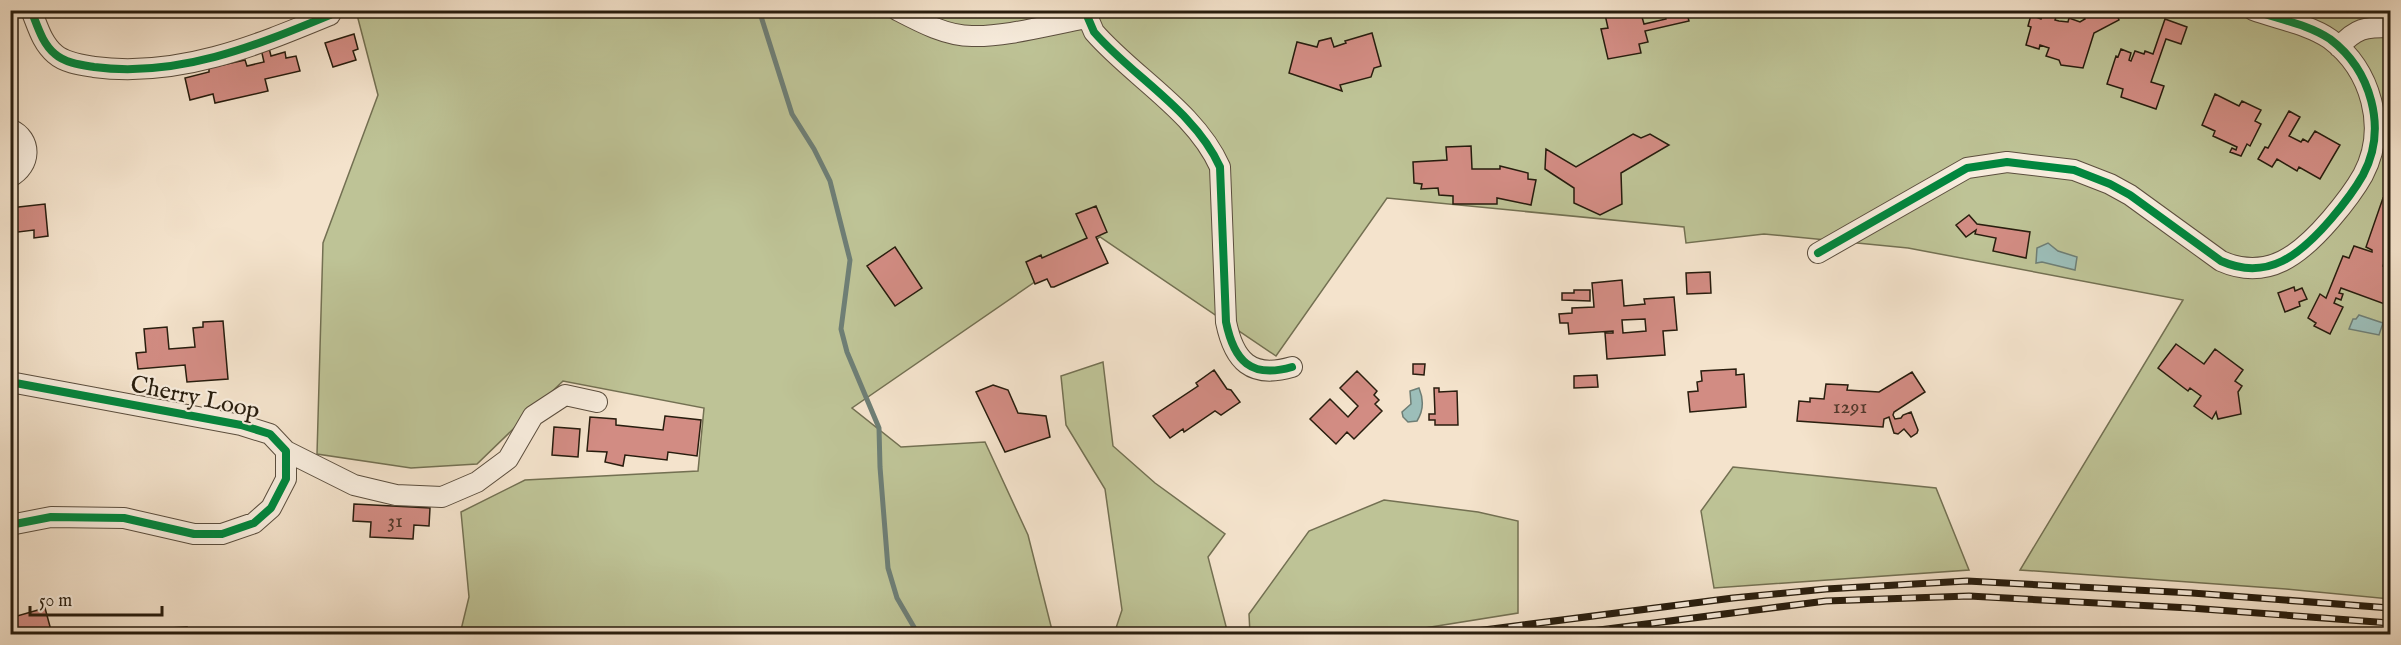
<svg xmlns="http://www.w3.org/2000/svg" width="2401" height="645" viewBox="0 0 2401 645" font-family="'IM FELL English',serif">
	<rect width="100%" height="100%" fill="#f4e3cc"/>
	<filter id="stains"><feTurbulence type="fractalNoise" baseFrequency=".00333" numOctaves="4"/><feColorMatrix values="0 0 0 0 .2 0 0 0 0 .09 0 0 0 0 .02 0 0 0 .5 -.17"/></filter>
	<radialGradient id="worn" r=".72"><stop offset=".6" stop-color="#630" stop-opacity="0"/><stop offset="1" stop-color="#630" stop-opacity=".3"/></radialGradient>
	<path fill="#bec396" stroke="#737052" stroke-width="1.5" d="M356,11H2390V599L2286,589L2020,570L2183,300L1908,248L1764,234L1686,243L1684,227L1387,198L1276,356L1100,237L852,408L901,447L985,442L1028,535L1053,634H460L469,597L461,512L525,480L698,471L704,408L563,381L477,464L411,468L317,454L323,243L378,95Z
		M1103,362L1113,446L1155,483L1225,534L1208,557L1228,634H1114L1122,610L1105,489L1066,425L1061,376Z
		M1733,467L1936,488L1969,570L1714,588L1701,511Z
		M1384,500L1478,512L1518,521V613L1387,634H1250L1249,614L1309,531Z"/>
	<path fill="#9cbeb9" stroke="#6e7e75" stroke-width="1.5" d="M2048,243L2058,251L2077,257L2075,270L2042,262L2036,263L2037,248Z
		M2359,315L2383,323L2379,335L2349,329L2353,319H2356Z
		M1419,388C1424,400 1424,410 1417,421L1408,422L1403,417L1402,412L1411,404L1410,391Z
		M2028,632L2060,634H1859H1865Z"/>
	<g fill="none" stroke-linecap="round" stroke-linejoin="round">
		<path stroke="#6e7e75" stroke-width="5" d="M759,10L792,114L814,149L830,181L850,260L841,329L847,352L879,428L880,467L888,568L897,598L918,634"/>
	</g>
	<path fill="#d28c83" stroke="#281d0e" stroke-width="1.5" fill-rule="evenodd" d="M1604,10H1640L1644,24L1666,19L1664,10H1686L1689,21L1645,31L1648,42L1639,44L1641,53L1608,59L1601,29L1608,28Z
		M2089,10H2115L2119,20L2094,33L2083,68L2061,65L2059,60L2046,56L2049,48L2040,45L2039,49L2026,45L2031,27L2028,26L2031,15L2041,19L2043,13L2056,17L2055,20L2059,21L2068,22L2069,18L2080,22L2085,19L2082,14Z
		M2165,19L2187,27L2181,44L2166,39L2151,82L2164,86L2156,109L2121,97L2123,89L2107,84L2116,56L2118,57L2121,49L2131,53L2129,60L2131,61L2135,51L2144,54L2145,51L2153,54Z
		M1372,33L1381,66L1374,68L1371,77L1340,85L1342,91L1289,73L1297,42L1317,47L1319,41L1331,38L1334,47L1346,43L1345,41Z
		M354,34L358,49L353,51L356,60L333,67L325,43Z
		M269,48L271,56L285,52L286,58L296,56L300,71L265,79L268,91L215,103L213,94L190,100L185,78L209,72V68L245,60L247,66L264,62L261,49Z
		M2215,94L2239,106L2242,101L2261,110L2255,121L2261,124L2250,146L2247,144L2241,156L2230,152L2232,148L2236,150L2237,147L2213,136L2215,131L2202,125Z
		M2289,111L2300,117L2289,136L2301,142L2303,139L2308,142L2315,131L2340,145L2320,179L2299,167L2297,171L2277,159L2272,167L2258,159L2265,147L2268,148Z
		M1633,134L1641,138L1650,134L1669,145L1621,173L1622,204L1600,215L1574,203V188L1545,169L1546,149L1576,167Z
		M1471,146L1472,169H1500V166L1528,173V179L1536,180L1531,205L1497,198V204H1453V196L1439,195L1438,188L1421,189L1422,184L1414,183L1413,162L1447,160L1446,147Z
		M2383,198L2390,201V232L2386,246L2389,247L2383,266L2390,269V306L2341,288L2339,293L2343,294L2341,300L2336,298L2334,303L2343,307L2330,334L2314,326L2316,323L2308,318L2320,294L2326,298L2343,256L2349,258L2354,246L2372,252V250L2366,247Z
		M45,204L48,236L34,238V230L10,233V208Z
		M1096,206L1107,232L1096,237L1108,263L1054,287H1051L1047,279L1035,284L1026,262L1041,255L1042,258L1087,238L1076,214Z
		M1969,215L1977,224L2030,232L2026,258L1993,251L1996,238L1975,234L1976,230L1966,237L1956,225Z
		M895,247L922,288L895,306L867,266Z
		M1710,272L1711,293L1687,294L1686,273Z
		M1622,280L1624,306L1645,304L1644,299L1674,297L1677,330L1663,331L1665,355L1607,359L1605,333H1613V331L1569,334L1568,323H1560L1559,314L1572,313V308L1594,307L1592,283ZM1645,319L1646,331L1623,333L1622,320Z
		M2294,287L2295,291L2302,288L2307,299L2299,302L2300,306L2285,312L2278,293Z
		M1574,290H1590V301L1562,300V293H1574Z
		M223,321L228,379L187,382L185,365L138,369L136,353L146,352L144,329L167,327L169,349L195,347L193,328L203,327V322Z
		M2176,344L2204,364L2215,349L2243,370L2235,381L2242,386L2238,392L2241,414L2218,419L2216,412L2212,419L2194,406L2201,396L2190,388L2188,391L2158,368Z
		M1413,364H1425L1424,375L1413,374Z
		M1736,369V375L1744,374L1746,407L1690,412L1688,392L1698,391L1697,382L1702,381L1701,371Z
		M1214,370L1227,389L1231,390L1240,402L1221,415L1215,411L1184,432L1183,429L1170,438L1153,416L1198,386L1196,383Z
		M1357,371L1377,391L1374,395L1379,400L1375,404L1382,411L1354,439L1347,432L1336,444L1310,419L1330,399L1348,417L1358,406L1340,388Z
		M1912,372L1925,392L1894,412L1893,415L1895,419L1901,418L1903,415L1911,412L1918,430L1917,433L1911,437L1904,429L1898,434L1894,433L1889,417L1884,419L1883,427L1797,421L1799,401L1810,402V398L1824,399L1826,384L1848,385L1847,390L1879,392Z
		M1597,375L1598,387L1574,388V376Z
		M993,385L1008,390L1018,413L1046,416L1050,437L1005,452L976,392Z
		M1434,388H1439V392L1457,391L1458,425H1435V420H1429V414H1435Z
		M665,416L701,420L697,456L668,452L667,460L625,455L623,466L605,462L607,452L587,451L590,417L616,419V425L663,430Z
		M554,427L580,429L578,457L552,455Z
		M354,504L430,508L429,526L414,525L413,539L370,537L371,522L353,521Z
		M45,608L52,634H10V618Z
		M187,627V634H149V629Z"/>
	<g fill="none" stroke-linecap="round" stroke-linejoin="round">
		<g stroke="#5b4e3e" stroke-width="22">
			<path id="minor" d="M31,10C38,27 42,43 55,54C65,63 82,65 94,67C178,78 255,46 330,15
				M897,10C920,22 946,36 972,36C1007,37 1052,24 1088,18
				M1087,10L1088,18L1094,32C1133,77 1195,111 1220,167L1226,322C1234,361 1251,379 1292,367
				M2339,47C2356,28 2365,27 2390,27
				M10,129C33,139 31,166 10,177
				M1818,253L1967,168L2007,162L2074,170L2110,184L2130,195L2221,261C2268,282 2301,254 2331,219C2343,205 2354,191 2363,175C2388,128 2371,70 2330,39C2308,24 2277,19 2253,10
				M10,382L241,425L270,434L286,451V479L271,508L254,523L222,534H194L124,518L51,517L10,525
				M286,451L354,485L396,495L442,497L477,482L508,459L533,416L565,395L597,402"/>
		</g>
		<use href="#minor" stroke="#f8edde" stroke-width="20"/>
		<g stroke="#281d0e" stroke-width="7">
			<path id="rail" d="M1453,634L1733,598L1826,589L1967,581L2192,593L2390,608
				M1568,634L1826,601L1969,596L2190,608L2390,623"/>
		</g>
		<use href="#rail" stroke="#f8edde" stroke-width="4.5" stroke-dasharray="14" stroke-linecap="butt"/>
		<g stroke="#f8edde" stroke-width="11">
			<path id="cycleway" d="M31,10C38,27 42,43 55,54C65,63 82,65 94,67C178,78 255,46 330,15
				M1087,10L1088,18L1094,32C1133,77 1195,111 1220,167L1226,322C1234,361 1251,379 1292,367
				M1818,253L1967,168L2007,162L2074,170L2110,184L2130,195L2221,261C2268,282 2301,254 2331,219C2343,205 2354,191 2363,175C2388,128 2371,70 2330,39C2308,24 2277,19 2253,10
				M10,382L241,425L270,434L286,451V479L271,508L254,523L222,534H194L124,518L51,517L10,525"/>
		</g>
		<use href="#cycleway" stroke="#00873e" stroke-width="8"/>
	</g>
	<g text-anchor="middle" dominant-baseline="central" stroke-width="4.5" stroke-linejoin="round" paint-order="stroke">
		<g font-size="21" fill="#52392b">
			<text x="1850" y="407">1291</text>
			<text x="395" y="521">31</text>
		</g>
		<g font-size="24" fill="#281d0e" stroke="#f8edde">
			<text transform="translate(195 398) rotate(12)">Cherry Loop</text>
		</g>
	</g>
	<rect width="2401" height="645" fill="none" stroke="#f4e3cc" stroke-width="36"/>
	<rect x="12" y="12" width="2377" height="621" fill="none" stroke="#281d0e" stroke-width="3"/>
	<rect x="18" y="18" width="2365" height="609" fill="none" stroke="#281d0e" stroke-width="1.5"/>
	<path d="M30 606v9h132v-9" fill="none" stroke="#281d0e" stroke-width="3"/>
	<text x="39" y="606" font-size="18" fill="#281d0e" stroke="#f8edde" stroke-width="4.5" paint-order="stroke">50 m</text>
	<rect width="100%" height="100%" filter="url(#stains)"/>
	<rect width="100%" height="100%" fill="url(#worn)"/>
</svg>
